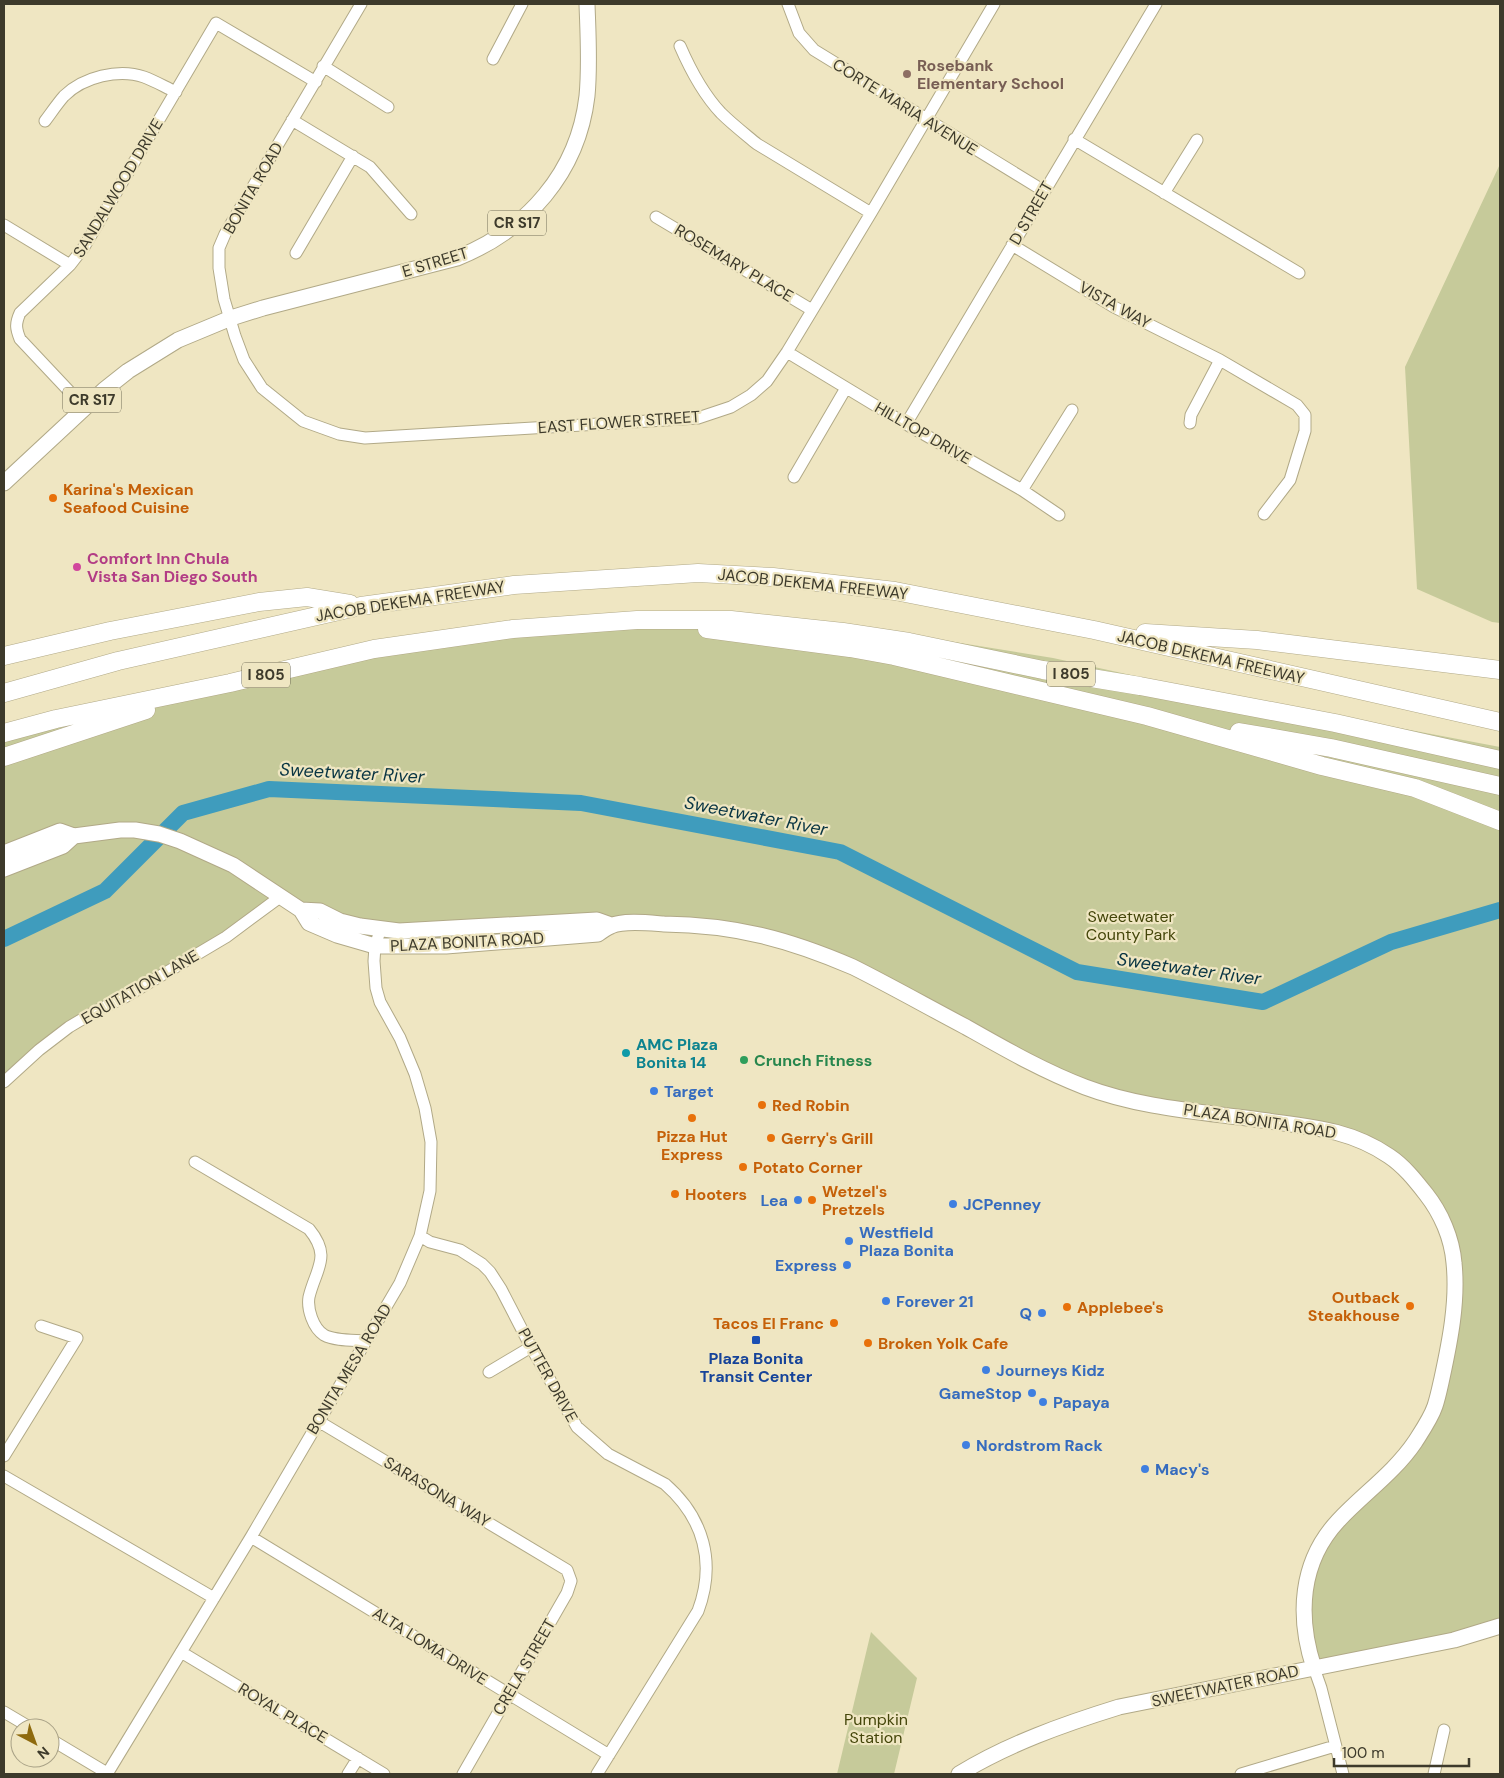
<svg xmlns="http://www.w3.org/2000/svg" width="1504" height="1778" viewBox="0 0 1504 1778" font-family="'DM Sans',sans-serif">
	<rect width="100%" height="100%" fill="#efe6c2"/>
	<path fill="#c6ca9a" d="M1500,164V623L1492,622L1417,589L1405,367Z
		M849,625L1053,658L1209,692L1500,747V1628L1314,1668L1305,1634L1317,1552L1426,1425L1455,1280L1437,1209L1374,1147L1102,1093L860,970L703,925L417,942L374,941L328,925L277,894L225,938L97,1011L4,1080V740L58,725L513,628Z
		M871,1632L917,1678L894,1774H837Z"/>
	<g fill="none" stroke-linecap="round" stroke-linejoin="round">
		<path stroke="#3f9cbd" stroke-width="16" d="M4,939L105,891L183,813L269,789L581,803L840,852L1077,972L1263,1002L1391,942L1500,910"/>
		<g stroke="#b1a987" stroke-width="13">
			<path id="minor" d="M361,4L225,234L219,248V268L224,299L235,336L244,360L262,388L303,421L339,434L365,438L698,418L731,407L751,395L767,381L787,352L871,213L994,4
				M788,4L799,33L814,50L1044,191
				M680,46C690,69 704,95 721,113C732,124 745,134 757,144L871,213
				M493,59L522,4
				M323,66L388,107
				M292,120L370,167L411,214
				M45,121C51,113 57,104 64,96C83,77 119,68 144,77C155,81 165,87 176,92
				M1074,139L1299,273
				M1164,193L1197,140
				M656,217L812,310
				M4,225L70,265
				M1012,245L1114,307L1220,360L1297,405L1305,415V431L1290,480L1264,514
				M296,253L353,156
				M787,352L906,424L1022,490L1059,515
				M84,407L20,339C16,329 15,324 20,313L70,265L84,247L216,23L316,82
				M1190,423L1191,415L1220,360
				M906,424L1156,4
				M794,477L846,388
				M1022,490L1072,410
				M4,1082L39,1050L69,1027L96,1011L125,997L226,937L280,897
				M195,1162L309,1229C332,1257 316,1268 309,1297C307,1309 313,1328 324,1335C335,1341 353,1340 366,1341
				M420,1236L430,1242L460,1250L482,1264L490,1272L501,1289L531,1347L577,1427L608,1454L665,1484C704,1518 716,1563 698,1611L597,1774
				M489,1372L531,1347
				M318,1421L567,1570L571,1581L567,1593L463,1774
				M4,1456L77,1338L41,1326
				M4,1476L214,1598
				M251,1537L609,1755
				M181,1652L384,1774
				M1314,1668L1321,1688L1343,1774
				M4,1712L31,1728
				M50,1739L107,1773
				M107,1774L251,1537L400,1283L420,1236L430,1191L431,1142L425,1108L415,1074L400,1038L380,1002L376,988L374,961L375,946L381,928
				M348,1774L358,1758
				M1241,1774L1335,1746
				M1434,1774L1444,1730"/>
		</g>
		<g stroke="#b1a987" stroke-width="17">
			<path id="major" d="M4,483L104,390L128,371L178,340L231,318L263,308L457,258C527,230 578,173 587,96C590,65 588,34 587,4
				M4,853L60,831L74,836L120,830H135L159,834L180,841L233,865L301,910L309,923L337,935L375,946H446L598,934C602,931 606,928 611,926C623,920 650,923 664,924C735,925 788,939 853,967C891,986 928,1007 966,1027C1005,1049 1043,1071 1085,1087C1143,1109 1207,1112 1268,1121C1312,1127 1351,1130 1389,1156C1404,1166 1415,1180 1426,1194C1441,1213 1452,1238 1454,1263C1458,1301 1450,1341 1442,1378C1440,1387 1438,1397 1435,1406C1431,1418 1422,1431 1415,1442C1394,1473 1363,1494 1338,1521C1300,1562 1297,1616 1314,1668
				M4,869L63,846L74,836
				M301,910L320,911L340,921L360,926L399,931L597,920L611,925
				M959,1774C1008,1744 1064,1724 1119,1707L1454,1640L1500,1626"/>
		</g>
		<g stroke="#b1a987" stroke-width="19">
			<path id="highway" d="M707,629L850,648L894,656L1147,716L1322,766L1415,788L1500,821
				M1145,633L1257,640L1500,670
				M4,656L110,631L259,602L307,597L350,604
				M4,693L118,661L361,606L514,585L698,573L773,577L895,591L1094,630L1500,722
				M1239,732L1331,748L1500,786
				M4,733L56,719L230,683L374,649L513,629L637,620H731L843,632L909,642L1043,670L1140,686L1335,723L1500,760
				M4,757L146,710"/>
		</g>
		<use href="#minor" stroke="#fff" stroke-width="11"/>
		<use href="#major" stroke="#fff" stroke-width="15"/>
		<use href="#highway" stroke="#fff" stroke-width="18"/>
	</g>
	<circle fill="#8d6e63" stroke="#efe6c2" stroke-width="2" cx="907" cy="74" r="5"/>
	<g fill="#e8710a" stroke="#efe6c2" stroke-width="2">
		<circle cx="53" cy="498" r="5"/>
		<circle cx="762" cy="1105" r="5"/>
		<circle cx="692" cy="1118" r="5"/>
		<circle cx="771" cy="1138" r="5"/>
		<circle cx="743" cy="1167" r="5"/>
		<circle cx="675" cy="1194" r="5"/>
		<circle cx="812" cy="1200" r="5"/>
		<circle cx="1410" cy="1306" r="5"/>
		<circle cx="1067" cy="1307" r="5"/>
		<circle cx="834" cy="1323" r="5"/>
		<circle cx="868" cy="1343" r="5"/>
	</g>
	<circle fill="#d1479c" stroke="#efe6c2" stroke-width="2" cx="77" cy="567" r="5"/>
	<circle fill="#0f9aa8" stroke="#efe6c2" stroke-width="2" cx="626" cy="1053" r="5"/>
	<circle fill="#2e9e5b" stroke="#efe6c2" stroke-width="2" cx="744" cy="1060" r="5"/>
	<g fill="#3f7fe0" stroke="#efe6c2" stroke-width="2">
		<circle cx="654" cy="1091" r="5"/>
		<circle cx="798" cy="1200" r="5"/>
		<circle cx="953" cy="1204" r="5"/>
		<circle cx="849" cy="1241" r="5"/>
		<circle cx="847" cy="1265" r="5"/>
		<circle cx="886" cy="1301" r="5"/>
		<circle cx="1042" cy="1313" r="5"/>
		<circle cx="986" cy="1370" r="5"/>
		<circle cx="1032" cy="1393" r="5"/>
		<circle cx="1043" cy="1402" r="5"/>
		<circle cx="966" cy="1445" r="5"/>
		<circle cx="1145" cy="1469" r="5"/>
	</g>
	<rect fill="#1a4fb4" stroke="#efe6c2" stroke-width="2" x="751" y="1335" width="10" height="10" rx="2.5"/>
	<g text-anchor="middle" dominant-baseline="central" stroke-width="4.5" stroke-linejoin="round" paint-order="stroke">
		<g fill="#efe6c2" stroke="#726e58" stroke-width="1">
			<rect x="488" y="210.5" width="58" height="25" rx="4"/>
			<rect x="63" y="387.5" width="58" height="25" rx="4"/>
			<rect x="1047" y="661.5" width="48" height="25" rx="4"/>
			<rect x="242" y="662.5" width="48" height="25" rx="4"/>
		</g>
		<g font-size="15" font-weight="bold" fill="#3d3a2b">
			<text x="517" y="223">CR S17</text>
			<text x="92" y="400">CR S17</text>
			<text x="1071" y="674">I 805</text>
			<text x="266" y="675">I 805</text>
		</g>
		<g font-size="16" font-weight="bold" fill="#785e54" stroke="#efe6c2" text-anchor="start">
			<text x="917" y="65">Rosebank<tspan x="917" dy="18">Elementary School</tspan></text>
		</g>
		<g font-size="16" fill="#3d3a2b" stroke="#efe6c2">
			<text transform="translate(905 107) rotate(32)">CORTE MARIA AVENUE</text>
			<text transform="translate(118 188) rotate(-59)">SANDALWOOD DRIVE</text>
			<text transform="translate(253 188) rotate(-60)">BONITA ROAD</text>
			<text transform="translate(1031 213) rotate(-60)">D STREET</text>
			<text transform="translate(435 262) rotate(-17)">E STREET</text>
			<text transform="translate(734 263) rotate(31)">ROSEMARY PLACE</text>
			<text transform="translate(1115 305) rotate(29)">VISTA WAY</text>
			<text transform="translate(619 422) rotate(-4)">EAST FLOWER STREET</text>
			<text transform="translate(923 433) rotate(30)">HILLTOP DRIVE</text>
			<text transform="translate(813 584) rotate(6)">JACOB DEKEMA FREEWAY</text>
			<text transform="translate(410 601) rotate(-9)">JACOB DEKEMA FREEWAY</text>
			<text transform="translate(1211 657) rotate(13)">JACOB DEKEMA FREEWAY</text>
			<text transform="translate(467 942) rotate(-3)">PLAZA BONITA ROAD</text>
			<text transform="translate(140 987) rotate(-30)">EQUITATION LANE</text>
			<text transform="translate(1260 1121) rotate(9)">PLAZA BONITA ROAD</text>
			<text transform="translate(349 1369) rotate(-59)">BONITA MESA ROAD</text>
			<text transform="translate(548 1375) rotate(61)">PUTTER DRIVE</text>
			<text transform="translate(437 1492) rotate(31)">SARASONA WAY</text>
			<text transform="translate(430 1646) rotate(32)">ALTA LOMA DRIVE</text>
			<text transform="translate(524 1667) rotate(-60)">CRELA STREET</text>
			<text transform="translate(1225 1686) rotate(-12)">SWEETWATER ROAD</text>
			<text transform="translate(283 1713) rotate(31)">ROYAL PLACE</text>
		</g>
		<g font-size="16" font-weight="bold" fill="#c56008" stroke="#efe6c2" text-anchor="start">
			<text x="63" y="489">Karina's Mexican<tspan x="63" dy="18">Seafood Cuisine</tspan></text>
			<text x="772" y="1105">Red Robin</text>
			<text x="692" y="1136" text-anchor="middle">Pizza Hut<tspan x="692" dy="18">Express</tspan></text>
			<text x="781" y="1138">Gerry's Grill</text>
			<text x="753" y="1167">Potato Corner</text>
			<text x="822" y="1191">Wetzel's<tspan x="822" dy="18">Pretzels</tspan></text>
			<text x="685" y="1194">Hooters</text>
			<text x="1400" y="1297" text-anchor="end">Outback<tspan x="1400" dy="18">Steakhouse</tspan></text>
			<text x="1077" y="1307">Applebee's</text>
			<text x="824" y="1323" text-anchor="end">Tacos El Franc</text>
			<text x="878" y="1343">Broken Yolk Cafe</text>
		</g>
		<g font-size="16" font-weight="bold" fill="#b23c85" stroke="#efe6c2" text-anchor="start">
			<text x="87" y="558">Comfort Inn Chula<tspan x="87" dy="18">Vista San Diego South</tspan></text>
		</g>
		<g font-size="16" fill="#44460a" stroke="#efe6c2">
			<text x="1131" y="916">Sweetwater<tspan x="1131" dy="18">County Park</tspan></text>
			<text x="876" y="1719">Pumpkin<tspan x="876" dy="18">Station</tspan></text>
		</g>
		<g font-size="16" font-weight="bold" fill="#0d838f" stroke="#efe6c2" text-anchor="start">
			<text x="636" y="1044">AMC Plaza<tspan x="636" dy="18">Bonita 14</tspan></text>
		</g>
		<g font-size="16" font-weight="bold" fill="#27864d" stroke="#efe6c2" text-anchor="start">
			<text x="754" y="1060">Crunch Fitness</text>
		</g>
		<g font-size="16" font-weight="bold" fill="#366cbe" stroke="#efe6c2" text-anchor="start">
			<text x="664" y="1091">Target</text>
			<text x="788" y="1200" text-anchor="end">Lea</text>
			<text x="963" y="1204">JCPenney</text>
			<text x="859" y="1232">Westfield<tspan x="859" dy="18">Plaza Bonita</tspan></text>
			<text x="837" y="1265" text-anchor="end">Express</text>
			<text x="896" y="1301">Forever 21</text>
			<text x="1032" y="1313" text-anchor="end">Q</text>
			<text x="996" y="1370">Journeys Kidz</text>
			<text x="1022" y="1393" text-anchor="end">GameStop</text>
			<text x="1053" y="1402">Papaya</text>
			<text x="976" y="1445">Nordstrom Rack</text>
			<text x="1155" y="1469">Macy's</text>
		</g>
		<g font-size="16" font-weight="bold" fill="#164399" stroke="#efe6c2">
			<text x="756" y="1358">Plaza Bonita<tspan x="756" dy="18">Transit Center</tspan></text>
		</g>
		<g font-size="18" font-style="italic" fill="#093543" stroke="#efe6c2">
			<text transform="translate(352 773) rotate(3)">Sweetwater River</text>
			<text transform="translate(756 816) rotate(11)">Sweetwater River</text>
			<text transform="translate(1189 969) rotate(8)">Sweetwater River</text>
		</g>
	</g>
	<rect width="1504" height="1778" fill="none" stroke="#3d3a2b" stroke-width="10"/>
	<g transform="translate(35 1743) rotate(139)"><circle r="24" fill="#efe6c2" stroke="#a8a186"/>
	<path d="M0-4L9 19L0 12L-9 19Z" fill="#8e6a0e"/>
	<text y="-8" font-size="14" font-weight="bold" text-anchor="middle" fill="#3d3a2b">N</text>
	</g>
	<path d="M1334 1758v8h135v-8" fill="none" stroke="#3d3a2b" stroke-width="2.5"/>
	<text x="1342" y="1758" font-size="15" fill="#3d3a2b" stroke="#efe6c2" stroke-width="4" paint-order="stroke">100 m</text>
</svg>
